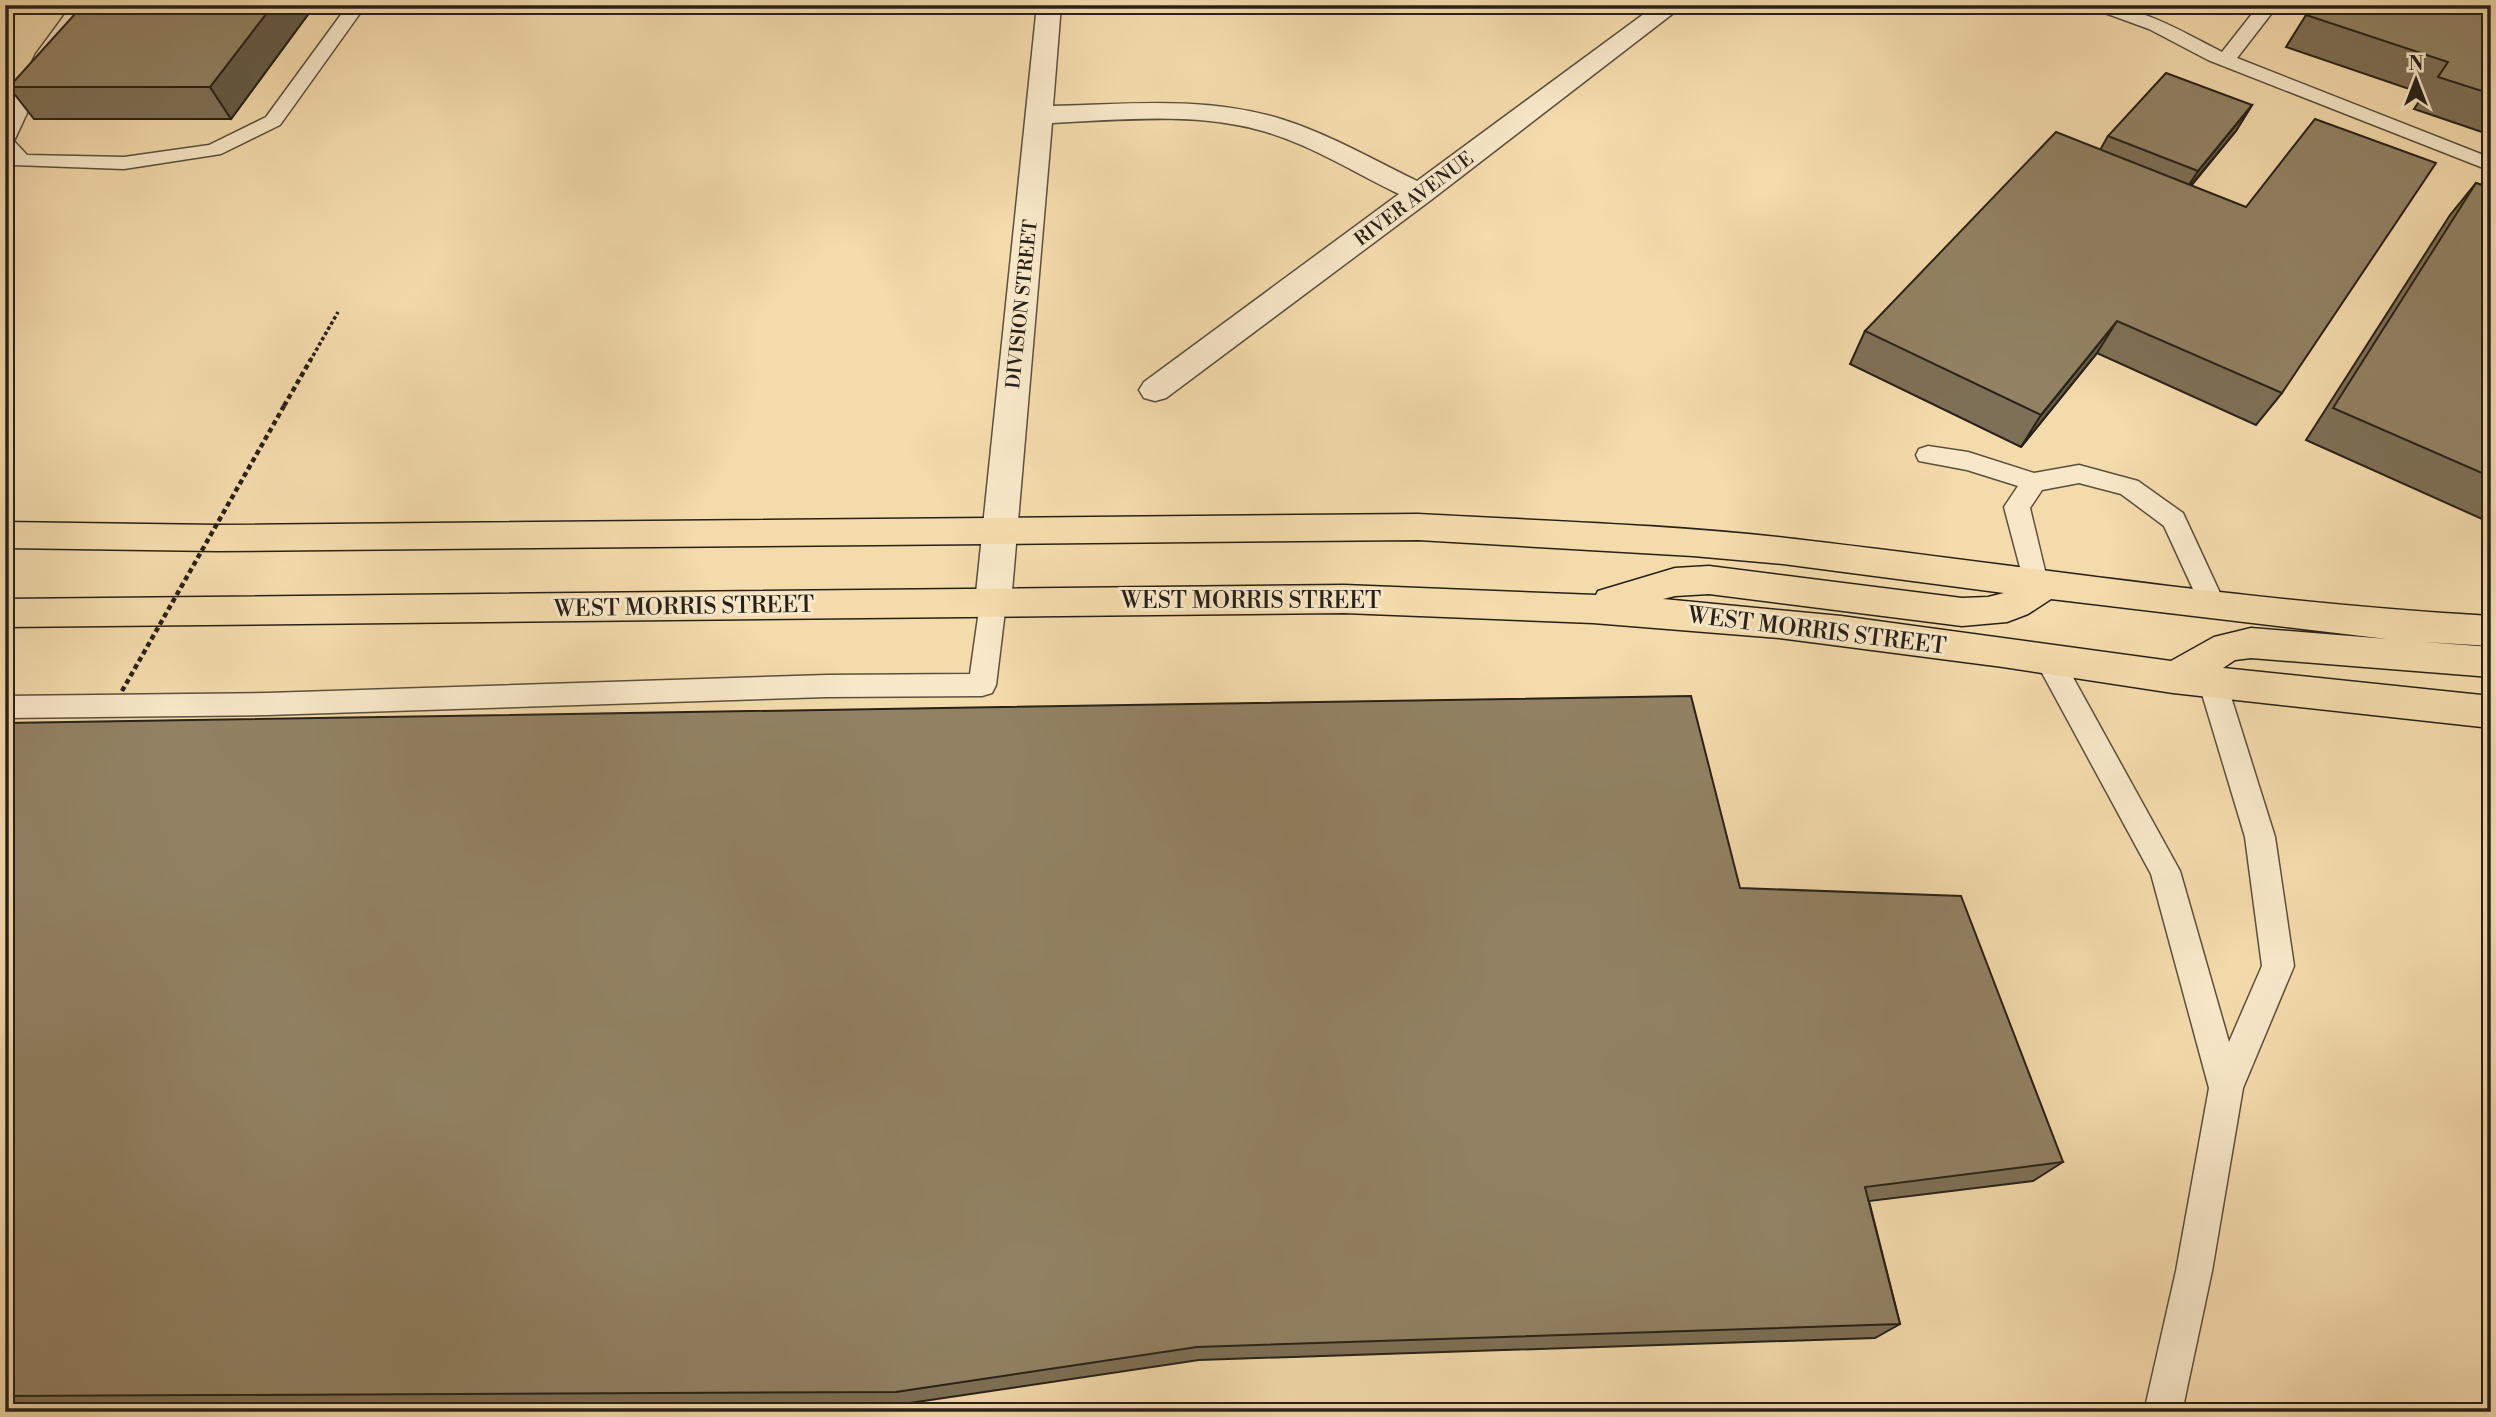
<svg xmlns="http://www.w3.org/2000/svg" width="2496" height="1417" viewBox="0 0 2496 1417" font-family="'Libre Bodoni',serif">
	<rect width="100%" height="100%" fill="#f4dbac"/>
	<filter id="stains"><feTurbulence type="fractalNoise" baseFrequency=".00286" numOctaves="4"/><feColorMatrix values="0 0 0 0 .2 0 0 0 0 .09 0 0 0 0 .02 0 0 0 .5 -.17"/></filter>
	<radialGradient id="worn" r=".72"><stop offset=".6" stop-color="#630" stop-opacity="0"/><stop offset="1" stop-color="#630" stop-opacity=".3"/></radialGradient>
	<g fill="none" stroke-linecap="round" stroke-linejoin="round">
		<g stroke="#5b503c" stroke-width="3">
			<path id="service" d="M72,5H90L54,55L14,141L27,155L124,157L209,145L266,117L348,5H366L280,125L221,154L124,169L14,165L5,156V118L36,54Z
				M2091,5C2140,5 2179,30 2222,52L2259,5H2278L2237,58L2491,158V171L2208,60L2149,29L2094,9Z
				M1928,446L1968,452L2034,473L2079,465L2138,481L2183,513L2226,606L2222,613L2213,616L2204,613L2164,526L2121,494L2079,483L2042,490L2030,508L2048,583L2044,590L2035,593L2026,590L2004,507L2018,486L1967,470L1919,461L1916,455L1919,449Z
				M993,593L1002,596L1006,603L996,685L992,693L982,696L827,697L267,715L5,718V696L267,693L827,675L970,674L980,603L984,596Z
				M2049,649L2059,652L2180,871L2229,1042L2262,966L2245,837L2199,684L2203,676L2213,673L2223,676L2227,684L2275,837L2294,966L2243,1088L2212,1271L2182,1412H2144L2176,1271L2209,1088L2151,874L2035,660L2039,652Z"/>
		</g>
		<g stroke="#5b503c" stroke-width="3">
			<path id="minor" d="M1037,5H1061L1053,106C1129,104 1207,96 1281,119C1329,134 1372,159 1417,181L1656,5H1684L1431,200L1166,398L1155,401L1144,398L1139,390L1144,382L1399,194C1353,172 1308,143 1259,130C1192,112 1120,120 1052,123L1011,603L1006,613L993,617L980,613L975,603Z"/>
		</g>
		<g stroke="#282117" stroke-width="3">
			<path id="primary" d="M1418,514C1540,521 1664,524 1786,538C2021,565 2254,603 2491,616V646L2424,642L2491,647V677L2251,658L2235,660L2223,668L2491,696V728L2173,693L2003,667L1779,638L1593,623L1344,613L5,627V599L1344,585L1596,595L1598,591L1675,568L1709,566L1962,598L1988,597L2004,593L1783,564L1693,556L1418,540L217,551L5,548V522L217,525ZM1709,594L1962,626L2007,622L2028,614L2051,599L2387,639L2251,628L2214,637L2171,661L1841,616L1663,599L1675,596Z"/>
		</g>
		<path stroke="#282117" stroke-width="3.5" stroke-dasharray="3.5 2.5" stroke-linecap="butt" d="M310,361L338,312"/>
		<path stroke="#282117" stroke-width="4.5" stroke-dasharray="5 3.5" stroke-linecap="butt" d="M284,406L311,359"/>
		<use href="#service" fill="#f8e8c9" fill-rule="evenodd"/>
		<use href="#minor" fill="#f8e8c9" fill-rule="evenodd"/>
		<use href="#primary" fill="#f4dbac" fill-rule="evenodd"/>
		<path stroke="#282117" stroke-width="4.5" stroke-dasharray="5 3.5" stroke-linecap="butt" d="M122,691L284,406"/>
	</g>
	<path fill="#7e7056" stroke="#282117" stroke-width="2" d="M315,5L231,119H34L9,87Z
		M2491,5V135L2414,109L2424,94L2286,47L2306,15Z
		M2252,105L2236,131L2191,186L2282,393L2256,425L2097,353L2021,447L1850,364L1865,331L2100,150L2108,136Z
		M2476,183L2491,188V523L2306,440L2450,215Z
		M5,723L1740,888L2063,1162L2033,1181L1869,1201L1900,1324L1875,1338L1199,1360L910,1403L5,1408Z"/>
	<path fill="#665b46" stroke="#282117" stroke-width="2" d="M273,5H315L231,119L210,87Z
		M2252,105L2236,131L2181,197L2198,171Z
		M2117,321L2097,353L2021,447L2041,415Z"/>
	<path fill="#928264" stroke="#282117" stroke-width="2" d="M83,5H273L210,87H9Z
		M2314,5H2491V94L2438,77L2448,62L2306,15Z
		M2166,73L2252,105L2198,171L2108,136Z
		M2315,119L2436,163L2282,393L2117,321L2041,415L1865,331L2056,132L2246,207Z
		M2476,183L2491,188V477L2333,408Z
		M1691,696L1740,888L1961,896L2063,1162L1865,1187L1900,1324L1197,1347L896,1392L5,1396V723Z"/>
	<g text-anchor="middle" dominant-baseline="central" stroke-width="6" stroke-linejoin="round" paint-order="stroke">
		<g font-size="19" fill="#282117" stroke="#f8e8c9">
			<text transform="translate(1414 199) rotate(-37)">RIVER AVENUE</text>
			<text transform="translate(1022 304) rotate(-84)">DIVISION STREET</text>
		</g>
		<g font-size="23" fill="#282117" stroke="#f8e8c9">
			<text x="1251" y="601">WEST MORRIS STREET</text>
			<text transform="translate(684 607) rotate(-1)">WEST MORRIS STREET</text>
			<text transform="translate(1817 631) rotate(7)">WEST MORRIS STREET</text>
		</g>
	</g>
	<rect width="2496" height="1417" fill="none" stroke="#f4dbac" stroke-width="28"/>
	<rect x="7" y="7" width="2482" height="1403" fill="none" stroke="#282117" stroke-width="3.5"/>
	<rect x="14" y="14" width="2468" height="1389" fill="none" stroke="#282117" stroke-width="2"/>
	<g transform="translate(2416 80)" stroke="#f8e8c9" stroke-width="5" paint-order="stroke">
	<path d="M0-5L12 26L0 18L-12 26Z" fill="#282117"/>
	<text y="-10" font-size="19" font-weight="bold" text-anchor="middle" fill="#282117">N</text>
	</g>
	<rect width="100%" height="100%" filter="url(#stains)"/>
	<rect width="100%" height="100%" fill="url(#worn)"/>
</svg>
